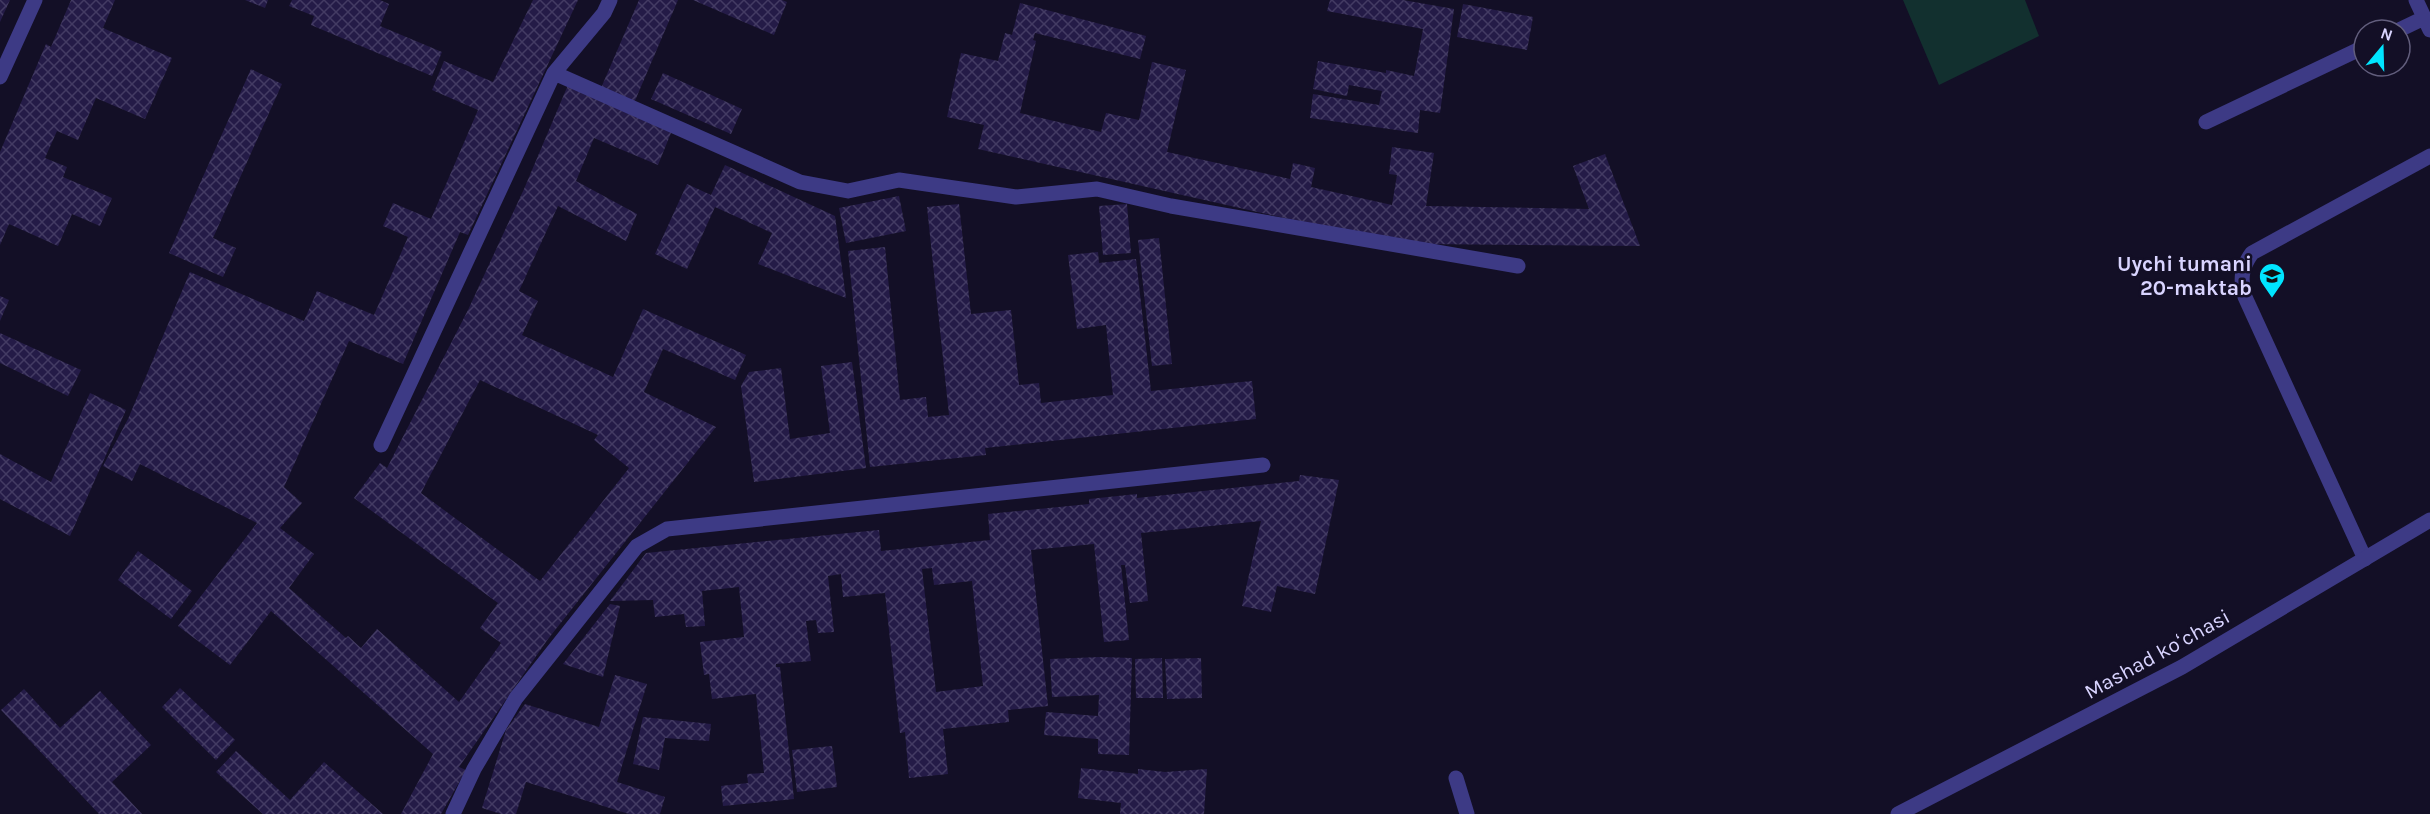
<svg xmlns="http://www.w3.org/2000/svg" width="2430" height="814" viewBox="0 0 2430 814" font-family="Karla,sans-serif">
	<defs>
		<pattern id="building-cross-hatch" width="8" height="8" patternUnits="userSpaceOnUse" patternTransform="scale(1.5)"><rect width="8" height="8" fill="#241b47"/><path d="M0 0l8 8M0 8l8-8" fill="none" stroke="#433b63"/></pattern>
	</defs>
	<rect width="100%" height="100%" fill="#130f26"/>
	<path fill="#12302f" d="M1903,0H2025L2039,36L1939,85Z"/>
	<path fill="url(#building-cross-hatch)" fill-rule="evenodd" d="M0,0H10L0,22Z
		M71,0H115L103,28L172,58L145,119L96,98L78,140L57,131L45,158L67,167L63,177L112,198L100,226L72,214L58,246L9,224L0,245V152L46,44L51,47Z
		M245,0H268L265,8Z
		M292,0H380L389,4L380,26L442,52L432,76L311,25L314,16L289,6Z
		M533,0H578L468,235L460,232L403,364L349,341L284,487L302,503L280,528L314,554L289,588L346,638L348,636L361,648L377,629L459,702L501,643L480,628L498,603L354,498L380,463L387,468L468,310L524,189L568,85L673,128L658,165L594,138L576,181L637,214L626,241L558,206L519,291L538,301L522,335L613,377L643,309L746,355L735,380L663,349L644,392L716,427L548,639L459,767L466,770L441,814H401L433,754L271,611L230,665L178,626L257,523L140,464L132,481L103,466L128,419L190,272L304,321L317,291L374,315L408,237L383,226L393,203L431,219L478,110L432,90L444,61L493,82ZM480,380L598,435L594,440L629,468L540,581L421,493Z
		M639,0H678L634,103L601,88Z
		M693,0H782L787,2L774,35Z
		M1330,0H1403L1454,9L1440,113L1420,110L1418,133L1310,118L1313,94L1379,105L1382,91L1349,85L1347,96L1313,89L1318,61L1386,73V70L1414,76L1423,29L1327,11Z
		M1020,3L1146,36L1140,59L1035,33L1033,40L1036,41L1020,113L1101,132L1106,113L1139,120L1152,62L1186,70L1167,152L1290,179L1293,163L1315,168L1311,187L1392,205L1397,175L1389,174L1392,147L1434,153L1426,206L1589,209L1573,166L1605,154L1640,246L1421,244L1387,241L978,149L984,125L947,117L961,53L998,61L1005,33L1012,35Z
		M1463,4L1533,17L1527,50L1457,37Z
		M251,69L282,84L213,238L236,248L223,277L169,253Z
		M663,73L742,109L731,134L651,99Z
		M725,165L835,216L846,298L758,264L772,233L715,207L687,269L655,254L687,184L711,195Z
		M899,196L906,231L846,243L839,208Z
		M959,204L971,314L1011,310L1019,385L1039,383L1041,403L1113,395L1106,325L1077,329L1068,255L1098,252L1099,263L1136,259L1151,391L1252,381L1256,419L985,448L986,455L870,467L848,251L885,247L900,400L926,397L928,417L949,415L927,207Z
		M1127,204L1131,253L1103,255L1099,206Z
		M1159,238L1172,364L1152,366L1138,240Z
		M0,296L9,300L0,321Z
		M0,333L81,370L68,396L0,363Z
		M852,362L866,468L754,482L741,386L749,372L781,368L790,439L830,433L821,366Z
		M90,393L126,410L70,536L0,499V454L51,482Z
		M1300,475L1339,480L1315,594L1277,586L1271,612L1242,606L1261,521L1141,533L1148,601L1130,603L1125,565H1121L1129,640L1104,642L1094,544L1031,550L1048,706L1008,710L1009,722L943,729L948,774L909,778L905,732L900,733L885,593L843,597L841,574L828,576L834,632L818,633L816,620L806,621L811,661L776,664V667H780L794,799L723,806L721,786L748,783L747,774L764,773L756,694L712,699L709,674L704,675L700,642L744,637L739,587L702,591L705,626L686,627L684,614L655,617L653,600L610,601L646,553L879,530L881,551L990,540L988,514L1089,504V499L1137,494V498L1299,481ZM932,568L934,585L972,581L983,686L936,692L922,569Z
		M138,551L192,591L171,619L118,580Z
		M610,604L620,606L603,677L563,664Z
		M1100,657L1132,658L1129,755L1098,754V739L1044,735L1046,712L1098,716L1099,695L1052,697L1050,659Z
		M1162,658L1163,698H1136L1135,659Z
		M1201,658L1202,698L1167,699L1165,659Z
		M615,675L647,684L617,782L665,797L660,814H629L526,782L516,814H501L482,808L506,730L525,704L599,727Z
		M180,688L235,740L216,760L162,707Z
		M24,689L60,728L100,691L151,745L112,782L142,814H99L1,710Z
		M643,717L711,724L709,741L665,738L659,770L633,764Z
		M832,746L837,787L797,792L792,750Z
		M236,751L290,800L324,762L383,814H263L216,772Z
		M1081,768L1138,774V769L1165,772L1207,769L1204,814H1120L1121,803L1078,798Z"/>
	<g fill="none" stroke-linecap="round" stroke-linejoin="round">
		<path stroke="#3d3a85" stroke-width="15" d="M2416,0L2430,30
			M2399,30L2424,18
			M2206,122L2364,47
			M2365,559L2245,297C2240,280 2241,268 2252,253L2430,156
			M1456,778L1467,814"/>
		<path stroke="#3d3a85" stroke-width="15" d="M554,73L800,182L848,191L899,180L1016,197L1097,189L1171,206L1518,266
			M0,77L35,0
			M381,445L554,73L604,13L610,0
			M453,814L474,769L516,698L637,546L667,529L1263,465"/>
		<path stroke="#3d3a85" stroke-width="15" d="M1898,814L2182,667L2430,520"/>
	</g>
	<defs>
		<g id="school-pin" transform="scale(1.35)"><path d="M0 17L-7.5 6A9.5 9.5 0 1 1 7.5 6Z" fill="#00e5ff" stroke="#130f26"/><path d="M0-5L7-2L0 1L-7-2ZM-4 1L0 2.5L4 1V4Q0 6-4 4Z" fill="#111"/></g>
	</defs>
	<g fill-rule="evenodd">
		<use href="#school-pin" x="2272" y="276"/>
	</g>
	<g text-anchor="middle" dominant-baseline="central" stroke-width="5" stroke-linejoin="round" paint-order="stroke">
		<g font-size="21" font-weight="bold" fill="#d9d4ff" stroke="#130f26" text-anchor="end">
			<text x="2252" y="264">Uychi tumani<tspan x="2252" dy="24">20-maktab</tspan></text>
		</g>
		<g font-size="21" fill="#d9d4ff" stroke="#130f26">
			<text transform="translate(2157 654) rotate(-29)">Mashad koʻchasi</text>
		</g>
	</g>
	<g transform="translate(2382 48) rotate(19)"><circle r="28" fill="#130f26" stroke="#625e7d" stroke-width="1.5"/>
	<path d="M0-4.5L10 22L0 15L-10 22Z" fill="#00e5ff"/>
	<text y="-9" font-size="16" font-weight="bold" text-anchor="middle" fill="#d9d4ff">N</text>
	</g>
</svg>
